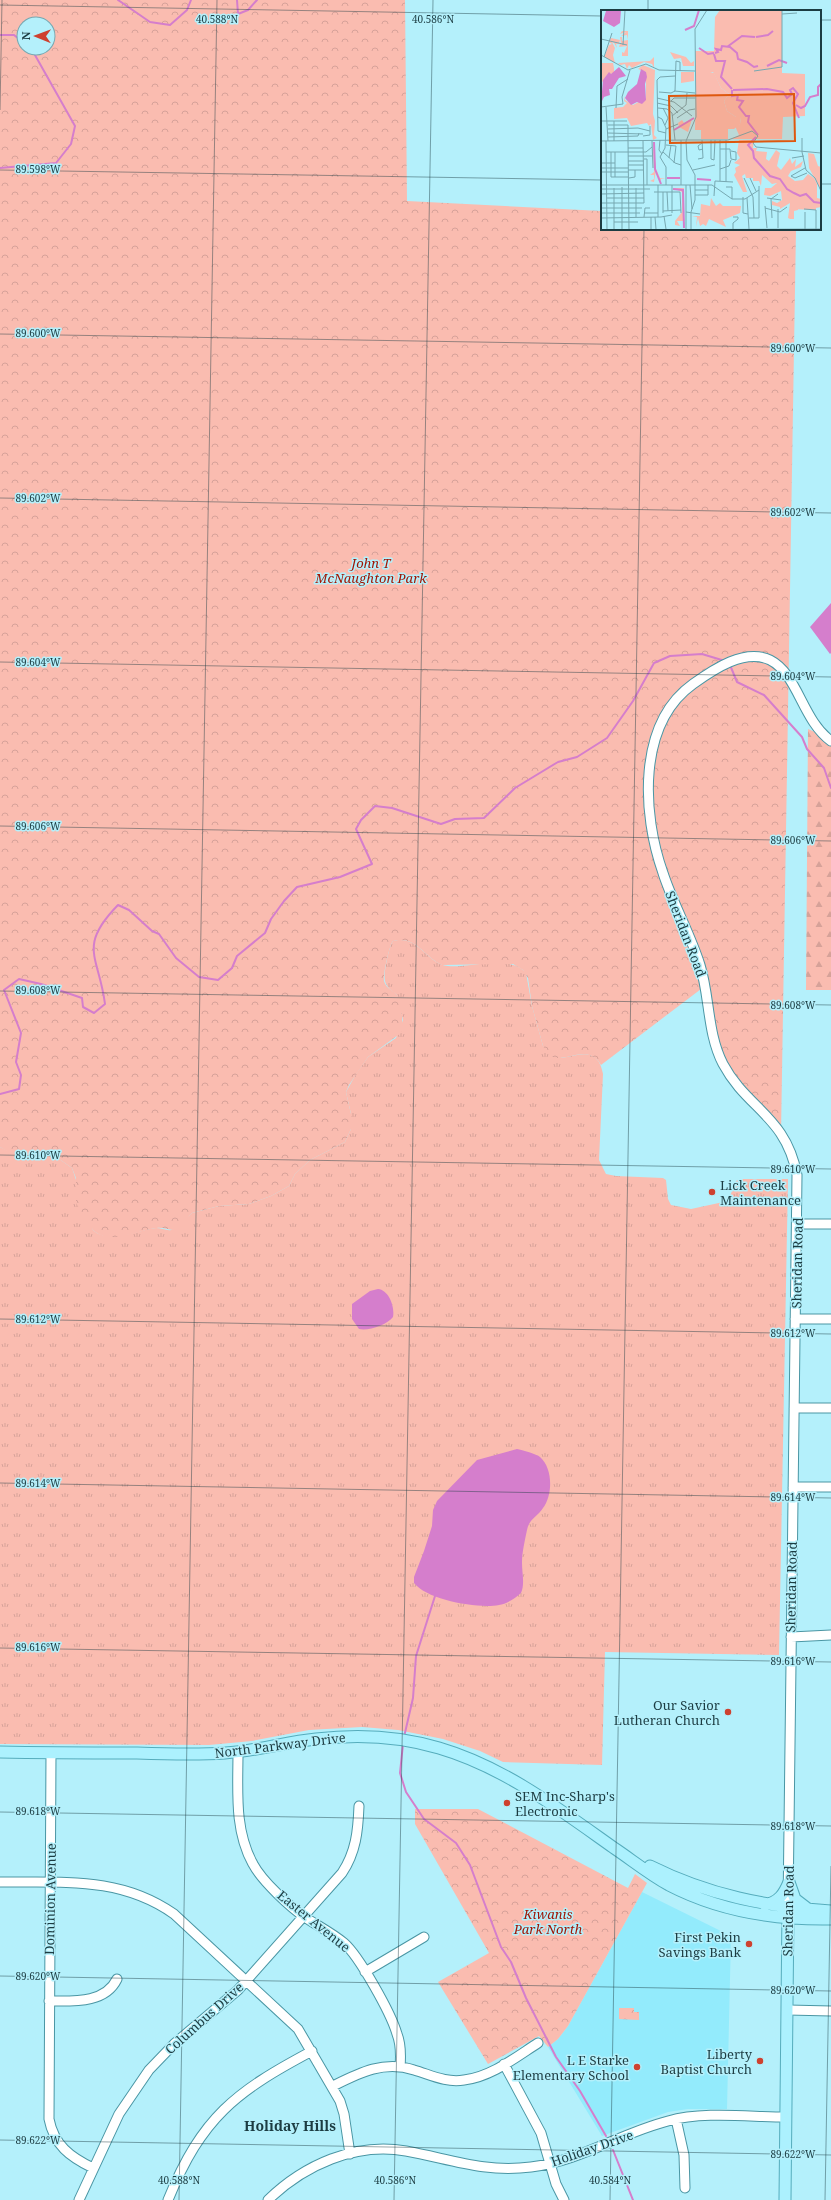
<svg xmlns="http://www.w3.org/2000/svg" width="831" height="2200" viewBox="0 0 831 2200" font-family="'Noto Serif',serif">
	<defs>
		<pattern id="grass-tufts" width="24" height="20" patternUnits="userSpaceOnUse"><rect width="24" height="20" fill="#fabcb0"/><path d="M3 7l-1-3M5 7V3M7 7l1-3M15 17l-1-3M17 17v-4M19 17l1-3" fill="none" stroke="#d6a299"/></pattern>
		<pattern id="forest-firs" width="22" height="20" patternUnits="userSpaceOnUse"><rect width="22" height="20" fill="#fabcb0"/><path d="M5 1l3.5 6h-7zM16 11l3.5 6h-7z" fill="#d6a299"/></pattern>
		<pattern id="park-crowns" width="20" height="18" patternUnits="userSpaceOnUse"><rect width="20" height="18" fill="#fabcb0"/><path d="M2 6a3 3 0 1 1 6 0M12 15a3 3 0 1 1 6 0" fill="none" stroke="#d6a299"/></pattern>
	</defs>
	<rect width="100%" height="100%" fill="#b4f0fb"/>
	<path fill="#93ebfc" d="M642,1892L731,1936L727,2109H688L668,2112L602,2136L548,2047L558,2039L568,2026Z"/>
	<path fill="url(#grass-tufts)" d="M398,940C420,938 428,964 448,966C471,968 509,954 526,973L532,1006L543,1046L561,1058C579,1055 598,1046 603,1074L599,1160L606,1174L616,1176L663,1178L666,1180L668,1199L671,1205L691,1209L728,1201L736,1181L739,1179H788L779,1655L605,1652L602,1765L503,1762L480,1751L443,1739L398,1730L362,1727L309,1730L252,1741L209,1745L0,1744V1147L24,1159L41,1154H52L72,1168L93,1230C107,1244 139,1230 156,1228C161,1228 167,1231 171,1230C183,1227 185,1219 192,1213L219,1206L249,1204L271,1196L289,1186L295,1174L310,1160L345,1142L351,1129V1114L346,1092L356,1074L368,1057L396,1038L403,1020L397,995C392,991 387,988 385,981C383,975 389,946 393,941Z"/>
	<path fill="url(#forest-firs)" d="M808,729L815,732L831,746V990H806Z"/>
	<path fill="url(#park-crowns)" fill-rule="evenodd" d="M0,0H405L407,201L602,211V229H796L781,1133L724,1066L705,986L601,1065C590,1045 571,1059 555,1058L549,1055L543,1046L532,1006L528,978L523,970L513,964H505L442,965C424,957 416,935 393,941C389,946 383,975 384,981C386,988 392,990 396,994C403,1000 403,1025 401,1033L368,1057L349,1085L346,1092L351,1114V1129L345,1142L310,1160L295,1174L289,1186L271,1196L249,1204L219,1206L192,1213C186,1218 186,1226 178,1229C171,1232 164,1227 157,1228C138,1230 109,1246 93,1230L76,1203V1178L72,1168L52,1154H41L20,1159L0,1147ZM24,24H48V48H24Z
		M415,1809H478L628,1888L635,1874L647,1883L568,2026L558,2039L548,2047L539,2036L488,2064L438,1982L489,1953L415,1824Z
		M619,2008H634V2012H639V2020L619,2019Z"/>
	<path fill="#d57ecc" d="M831,603V653L830,654L810,627Z
		M378,1289C389,1290 395,1307 393,1317C387,1325 369,1331 359,1329L352,1319V1304L370,1291Z
		M517,1449C522,1450 537,1454 540,1457C553,1468 553,1495 543,1508C538,1516 529,1519 527,1530C525,1540 522,1552 522,1563C522,1573 525,1584 521,1593C516,1598 506,1604 499,1605C478,1609 427,1600 414,1583V1577L424,1551L432,1526L433,1510L437,1501L477,1460Z"/>
	<g fill="none" stroke-linecap="round" stroke-linejoin="round">
		<path stroke="#d57ecc" stroke-width="2" d="M118,0L150,22L170,25L187,10L191,0
			M237,0L238,14L248,10L257,0
			M0,35H14L24,43
			M0,168L56,163L71,144L75,126L31,48
			M730,665L737,682L764,695L802,737L807,749L824,768L831,788
			M0,1094L19,1089L21,1075L16,1062L21,1033L4,990L19,979L41,984L82,998L83,1007L94,1013L105,1004C99,956 77,947 118,905L129,910L152,931L159,934L176,958L199,977L218,980L232,968L237,956L265,933L271,919L284,901L297,887L340,877L372,864L356,829L361,820L375,806L392,808L441,824L455,819L484,818L515,788L558,762L577,757L607,738L633,701L654,663L670,656L702,654L725,661
			M404,1737L413,1698L416,1656L435,1596
			M403,1744L400,1773L406,1792L424,1819L456,1843L470,1865L501,1947L511,1962L526,1998L556,2057L580,2091L606,2136
			M613,2150L633,2200"/>
		<g stroke="#4a96a4" stroke-width="11">
			<path id="minor" d="M797,1224H831
				M795,1319H831
				M794,1408H831
				M793,1487H831
				M791,1637L831,1635
				M238,1752C238,1790 234,1830 253,1864C262,1881 290,1907 306,1918C318,1926 332,1933 344,1943C359,1956 391,2013 397,2034C401,2044 401,2055 400,2067
				M51,1753L49,2119C54,2145 70,2157 93,2168
				M0,1882C63,1883 120,1876 174,1914L298,2029L340,2101L344,2114L350,2154
				M788,1908L797,1175C786,1116 747,1109 723,1064C707,1033 710,997 700,965C690,933 673,904 663,873C642,814 637,724 693,684C714,669 745,648 770,660C798,674 802,720 831,741
				M365,1972L424,1937
				M49,2001C72,2001 105,2004 117,1979
				M788,2010L831,2011
				M504,2064L541,2133L556,2184L564,2200
				M333,2086C359,2073 384,2060 414,2070C431,2075 446,2083 464,2080C491,2077 516,2057 538,2043
				M676,2119L684,2155L685,2188
				M79,2200L119,2114L149,2070L174,2044L238,1990L342,1873C356,1852 358,1831 359,1806
				M168,2200C202,2117 235,2092 312,2051
				M268,2200C304,2165 355,2142 406,2151C450,2159 484,2173 531,2167C580,2161 621,2133 668,2121C704,2111 749,2117 786,2117"/>
		</g>
		<g stroke="#55acbc" stroke-width="13">
			<path id="major" d="M0,1752C46,1753 91,1753 137,1753C166,1754 196,1755 225,1753C256,1751 286,1742 316,1739C357,1734 399,1736 439,1748C504,1767 559,1809 614,1848C632,1860 649,1874 669,1885C719,1911 775,1920 831,1919
				M650,1866C708,1895 767,1907 831,1911
				M789,1882L795,1899L808,1909
				M765,1905C779,1902 784,1894 789,1882
				M785,2200L788,1908"/>
		</g>
		<use href="#minor" stroke="#fff" stroke-width="9"/>
		<use href="#major" stroke="#acf1fe" stroke-width="11"/>
	</g>
	<path fill="none" stroke="#1c3c42" stroke-width="1" stroke-opacity="0.45" d="M0,5L602,16M648,11V0M820,20H831M0,110L2,0M0,170L602,180M820,184H831M0,334L831,348M0,498L831,513M0,662L831,677M0,826L831,841M0,991L831,1005M0,1155L831,1169M0,1319L831,1334M0,1483L831,1498M0,1648L831,1662M0,1812L831,1826M0,1976L831,1991M0,2140L831,2155M179,2200L217,0M394,2200L433,0M610,2200L644,229M825,2200L831,1866"/>
	<g fill="#ce412f" stroke="#b4f0fb" stroke-width="1.5">
		<circle cx="712" cy="1192" r="4"/>
		<circle cx="728" cy="1712" r="4"/>
		<circle cx="507" cy="1803" r="4"/>
		<circle cx="749" cy="1944" r="4"/>
		<circle cx="760" cy="2061" r="4"/>
		<circle cx="637" cy="2067" r="4"/>
	</g>
	<g text-anchor="middle" dominant-baseline="central" stroke-width="3" stroke-linejoin="round" paint-order="stroke">
		<g font-size="13" font-style="italic" fill="#a11504" stroke="#b4f0fb">
			<text x="371" y="563">John T<tspan x="371" dy="15">McNaughton Park</tspan></text>
			<text x="548" y="1914">Kiwanis<tspan x="548" dy="15">Park North</tspan></text>
		</g>
		<g font-size="13" fill="#1c3c42" stroke="#b4f0fb">
			<text transform="translate(686 934) rotate(69)">Sheridan Road</text>
			<text transform="translate(797 1263) rotate(-89)">Sheridan Road</text>
			<text transform="translate(791 1587) rotate(-89)">Sheridan Road</text>
			<text transform="translate(280 1745) rotate(-7)">North Parkway Drive</text>
			<text transform="translate(50 1899) rotate(-89)">Dominion Avenue</text>
			<text transform="translate(788 1911) rotate(-89)">Sheridan Road</text>
			<text transform="translate(314 1921) rotate(39)">Easter Avenue</text>
			<text transform="translate(204 2018) rotate(-42)">Columbus Drive</text>
			<text transform="translate(592 2148) rotate(-19)">Holiday Drive</text>
		</g>
		<g font-size="13" fill="#1c3c42" stroke="#b4f0fb" text-anchor="end">
			<text x="720" y="1185" text-anchor="start">Lick Creek<tspan x="720" dy="15">Maintenance</tspan></text>
			<text x="720" y="1705">Our Savior<tspan x="720" dy="15">Lutheran Church</tspan></text>
			<text x="515" y="1796" text-anchor="start">SEM Inc-Sharp's<tspan x="515" dy="15">Electronic</tspan></text>
			<text x="741" y="1937">First Pekin<tspan x="741" dy="15">Savings Bank</tspan></text>
			<text x="752" y="2054">Liberty<tspan x="752" dy="15">Baptist Church</tspan></text>
			<text x="629" y="2060">L E Starke<tspan x="629" dy="15">Elementary School</tspan></text>
		</g>
		<g font-size="14" font-weight="bold" fill="#1c3c42" stroke="#b4f0fb">
			<text x="290" y="2125">Holiday Hills</text>
		</g>
	</g>
	<g transform="translate(601 10)">
		<rect width="220" height="220" fill="#b4f0fb"/>
		<path d="M21,21H27V46H21V37V42L23,43L26,36L18,37L19,34H15L16,38L13,33L11,32L14,38L12,45L14,53L3,47L8,35L11,34L8,32L10,28L19,30L18,33L20,34L19,27H21V31L27,30L26,25L20,26L25,22L19,24ZM95,61L113,63L120,78L128,84L123,91L126,101L135,107H140L139,114L133,119H127V129H100V120H94ZM80,62H93V71L80,73ZM207,143L213,144L217,156L220,157V180L208,158Z" fill="#fabcb0"/>
		<path d="M69,42L85,47L90,53L93,51V56H82L80,48L73,49ZM53,47V58L51,54L43,52L31,58L28,55L26,59L24,54L20,55L24,58L17,53L49,51ZM0,53H12L13,58V63L6,65L0,74ZM42,55L54,60L52,104L54,111L53,125L56,128L52,130L50,114L48,116L46,113L30,116L26,108L13,109V98L22,97L26,93L23,91L24,86V90L32,95L45,88V62L37,59ZM138,130H153L152,138H156L155,141L166,142L165,149L168,151L175,140L179,143L176,156L180,160L189,148L191,154L195,149L194,157L202,151L200,157L190,161L187,166L194,171L202,170L207,164L213,168L216,174V188L220,189V197L215,198L197,188V200L193,201V209H189L187,208L189,193L179,199V197L171,195V191L176,193L181,190L180,181L169,186L163,185L164,178H170L176,173L171,174L161,165L160,176L158,171H152V168H145L144,164L141,166L146,182H142L133,165L135,162L134,158L139,155L133,153L139,148L136,143ZM52,131L55,159L59,168L65,169H60V172L55,160L53,172L49,171L53,169V165H49L53,162ZM72,178H83V218L82,211H76L79,216L74,215V211L81,202V182ZM110,188L115,196L119,193L122,196H140L139,203L122,210L125,217L108,209L105,216L102,214L99,216L97,208L95,217L96,207L91,206H99L100,194L109,196Z" fill="#fabcb0"/>
		<path d="M119,0H181V63L204,64V106L182,107L181,129H130L138,125L134,116L139,114L140,107H135L126,101L123,91L128,84L120,78L112,62L106,64L94,61V41H113L114,7ZM91,109L87,122L78,117L77,113L81,110L83,113Z" fill="#fabcb0"/>
		<path d="M189,174L215,181V200L190,199Z" fill="#fabcb0"/>
		<path d="M5,1L20,0L19,13L13,17L2,11ZM18,57L25,66L18,68L11,79H8L9,85L3,87L0,93L2,70L8,62L10,64ZM40,59L45,62L46,67L44,74L45,90L41,94L36,92L30,95L24,88L27,82L36,74Z" fill="#d57ecc"/>
		<path fill="none" stroke="#d57ecc" stroke-width="2" d="M84,20L93,16L98,0M155,27L167,25L172,21M126,37L141,26L154,27M98,38L107,44L113,43M114,43L117,42L115,39L120,40L121,36L129,37L136,43L137,49L146,52L153,57L157,56M113,44L115,51H124L120,67L131,79M166,56L178,50L186,53M131,80V86L137,85L136,90L142,91L138,97L145,106H148L147,112L157,125M132,80L166,79L182,82L186,88L191,84L189,80L192,78L197,84L192,93L198,108M195,95L200,98L204,96L209,87L217,85V77L220,74M73,120L93,108M155,127L147,135L152,141L153,148L169,166L179,169L186,179L193,183L199,186L205,184L213,192L220,193M53,132L54,159L60,174M66,168H79M96,169L110,170M72,179L82,180L83,218"/>
		<path fill="none" stroke="#77a8b1" stroke-width="1" d="M181,4L196,3M0,29L26,35M22,35L24,0M0,45L27,60L45,54L58,60L94,61M3,47L11,23M153,61L181,57V0M73,81L94,83M58,82L70,83L74,81L75,51L79,52V61M56,88L73,92L91,106M70,91L73,88H94M56,93L70,96L77,103M0,97L22,94L21,87L29,60M5,97L7,131M15,98L16,76L27,69M57,98L66,99L71,103L74,130M62,98L67,108L64,115M71,106L85,95L86,83M57,107L61,109L65,118L64,138L59,147L65,157V175M76,108L88,100L94,99M0,111H26M13,111V131M7,115H27V131M7,119L37,118L49,121M65,119L77,114M7,123L42,124M65,123L57,121L56,70L59,67L74,66M42,126L49,125V116M7,127L37,126L38,123M59,130L58,140L61,144M80,130V175M86,130H127L151,121L157,126L152,133L155,137L220,143M110,130V149L113,150L114,130M125,130V172M0,131L86,130M5,131L6,220M27,131L28,220M51,131L52,158M101,133L97,136L98,140L102,139M65,135L75,136L73,153M27,138H42M119,139H129L130,149L135,150V142L130,141M5,142H27M10,142V167H27M14,142V167M27,142H45L51,137M62,142L74,153L80,155M201,142L205,160L214,168L220,181M201,142V128M27,146H51M68,148L70,135M191,148L203,146M43,149H46V175M97,149L102,148L101,130M27,151H43M0,153H14M27,155H43M0,158H27M204,158L190,166L194,168L206,163M119,159L128,156L130,150M27,160H43M92,160L114,155M0,162H27M28,168L34,167V160M143,168L152,187L153,208M149,168L155,181M119,171V130M0,175H111L131,189H144L158,180M57,175V207M71,175V203M85,175V219M89,175L91,199M21,177V220M125,177H131V189M13,178V220M35,178V207M0,179H49M94,180H107M53,182H79L80,203M62,182V203M66,182L67,201M0,184L43,183M94,185H107V175M113,186L114,171L132,172M142,187V203L147,204M6,188H43M146,188L148,219M166,188L180,190M0,193H43L42,131M164,196L166,218M0,198H41M164,198L179,202L186,197M177,199V218M203,199L215,200V219M62,201L80,200M85,202L99,204M0,203H39M43,203H57M63,206L65,219M43,207L44,198H49M50,207V220M54,207L55,219M0,208L60,207L71,205M148,208H158V176M171,208L170,189L177,184M13,212H37M132,219V213L137,209V207H132M204,219V202M0,220L220,219M90,220V202L94,190V165L86,150L85,131L95,107L94,19L106,0"/>
		<path fill="#de580f" fill-opacity="0.15" stroke="#de580f" stroke-width="2" d="M193,84L194,131L69,133L68,86Z"/>
		<rect width="220" height="220" fill="none" stroke="#1c3c42" stroke-width="2"/>
	</g>
	<g font-size="10" text-anchor="middle" fill="#1c3c42" stroke="#b4f0fb" stroke-width="3" stroke-linejoin="round" paint-order="stroke">
		<text x="217" y="23">40.588°N</text>
		<text x="433" y="23">40.586°N</text>
		<text x="38" y="173">89.598°W</text>
		<text x="38" y="337">89.600°W</text>
		<text x="793" y="352">89.600°W</text>
		<text x="38" y="502">89.602°W</text>
		<text x="793" y="516">89.602°W</text>
		<text x="38" y="666">89.604°W</text>
		<text x="793" y="680">89.604°W</text>
		<text x="38" y="830">89.606°W</text>
		<text x="793" y="844">89.606°W</text>
		<text x="38" y="994">89.608°W</text>
		<text x="793" y="1009">89.608°W</text>
		<text x="38" y="1159">89.610°W</text>
		<text x="793" y="1173">89.610°W</text>
		<text x="38" y="1323">89.612°W</text>
		<text x="793" y="1337">89.612°W</text>
		<text x="38" y="1487">89.614°W</text>
		<text x="793" y="1501">89.614°W</text>
		<text x="38" y="1651">89.616°W</text>
		<text x="793" y="1665">89.616°W</text>
		<text x="38" y="1815">89.618°W</text>
		<text x="793" y="1830">89.618°W</text>
		<text x="38" y="1980">89.620°W</text>
		<text x="793" y="1994">89.620°W</text>
		<text x="38" y="2144">89.622°W</text>
		<text x="793" y="2158">89.622°W</text>
		<text x="179" y="2184">40.588°N</text>
		<text x="395" y="2184">40.586°N</text>
		<text x="610" y="2184">40.584°N</text>
	</g>
	<g transform="translate(36 36) rotate(271)"><circle r="19" fill="#b4f0fb" stroke="#77a8b1"/>
	<path d="M0-3L7 15L0 10L-7 15Z" fill="#ce412f"/>
	<text y="-6" font-size="11" font-weight="bold" text-anchor="middle" fill="#1c3c42">N</text>
	</g>
</svg>
